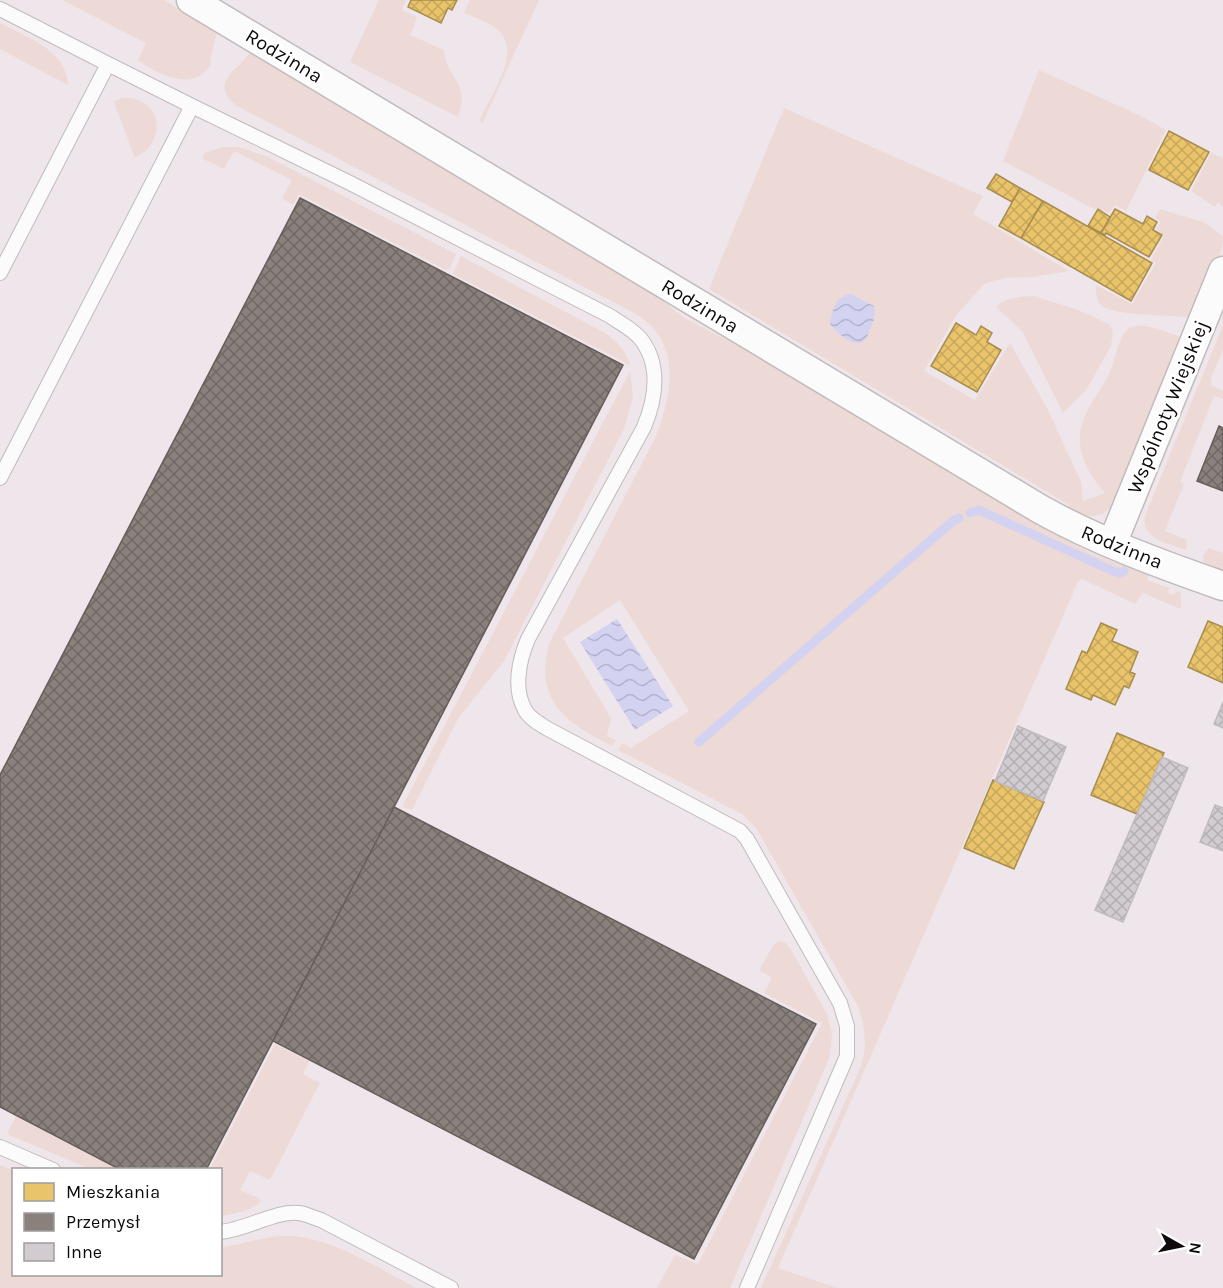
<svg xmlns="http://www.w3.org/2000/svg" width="1223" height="1288" viewBox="0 0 1223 1288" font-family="Karla,sans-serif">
	<defs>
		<pattern id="water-waves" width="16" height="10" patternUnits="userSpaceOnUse" patternTransform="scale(1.5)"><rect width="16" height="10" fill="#d3d2f1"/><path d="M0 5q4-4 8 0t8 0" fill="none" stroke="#b4b3cd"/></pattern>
		<pattern id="homes-cross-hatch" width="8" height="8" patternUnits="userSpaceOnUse" patternTransform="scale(1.5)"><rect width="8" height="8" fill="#e9c46a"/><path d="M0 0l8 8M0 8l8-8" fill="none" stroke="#c7a75b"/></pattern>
		<pattern id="industry-cross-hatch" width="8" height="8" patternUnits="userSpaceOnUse" patternTransform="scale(1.5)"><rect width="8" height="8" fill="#8a817c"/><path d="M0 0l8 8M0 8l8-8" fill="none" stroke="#6f6864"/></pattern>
		<pattern id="building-cross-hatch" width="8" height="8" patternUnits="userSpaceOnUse" patternTransform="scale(1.5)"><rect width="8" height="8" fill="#d2ccd0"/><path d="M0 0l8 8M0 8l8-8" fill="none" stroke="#b3aeb1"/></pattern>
	</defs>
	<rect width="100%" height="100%" fill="#eee6ea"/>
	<path fill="#eddad6" d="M62,0H164L217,32L210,60L211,64C195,93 158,75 138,60L146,43Z
		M379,0H406L402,10L417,17L410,35L444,50C447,81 471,81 458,117L350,62Z
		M470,0H539L482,124L480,119C490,97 520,56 501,33C492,23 476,18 464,13Z
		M0,23C26,37 67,50 68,85L0,49Z
		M252,50L660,298L684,318L739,346L1075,545L1097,556L1149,574L1147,580L1169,588L1168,593L1174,595L1176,591L1181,593V609L1143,593L1135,604L1082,579L1078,582L778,1268L838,1288H761L862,1064C867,1042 865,1027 858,1006L756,828L742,814L618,750L622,743L631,748L689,711L620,600L563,638L611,718L607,736L616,740L612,746C566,722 534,702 549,644L656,436C673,391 682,343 636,314L237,106C207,82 239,70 252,50Z
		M1039,70L1141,116L1166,130L1126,211L1115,205L1109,213L1097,208L1094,209L1003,161Z
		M121,98C153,95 168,126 147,150C143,153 138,155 135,158L114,102Z
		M784,108L983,196L973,214L1069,271L1032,277L1005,278L984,284L955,317L924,371L975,400L1010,343L1048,410L1081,482L1083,501L1105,493C1092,478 1080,460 1080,440C1079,414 1100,394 1110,372C1115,361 1119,332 1131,327C1146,322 1167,333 1181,337L1113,504C1101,521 1086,517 1069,510V505L709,289Z
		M224,147H239L266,156L456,254L450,268L446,270L299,194L293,205L282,198L292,180L234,151L224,169L203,159V155L207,152Z
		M1211,153L1223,158V207L1218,202L1215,207L1191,191Z
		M1160,209L1203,222L1223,236C1223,259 1201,297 1190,318C1170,314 1112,317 1100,304C1096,299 1096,292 1096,285L1132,304L1156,263L1151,260L1164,235L1156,230L1161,222L1155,218Z
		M461,256L605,333C617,341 627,352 630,365L453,274Z
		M1033,296L1076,309L1109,324L1113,332L1111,346L1086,390L1063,413L1022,331L996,307C1006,297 1020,297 1033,296Z
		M1223,325V350L1211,378L1212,386L1223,391V399L1214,396L1180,482L1184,484L1165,531L1187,540L1186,550C1168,543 1141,539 1145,516Z
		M630,371L633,396L625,427L504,661L459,717L412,810L402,807Z
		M1209,548L1223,553V571L1204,564L1203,555Z
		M780,941L786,943L790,948L827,1014L832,1033L830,1056L730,1288H657L675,1255L698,1264L822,1023L764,993L772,978L759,970L774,944Z
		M275,1044L309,1061L303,1074L320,1083L270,1180L250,1171L240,1190L260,1199L259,1204L245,1211L221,1216L220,1170L210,1169Z
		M16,1116L118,1169H90L7,1134Z
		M0,1165L13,1170L14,1274H220L221,1247C241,1245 259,1238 279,1236C326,1233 375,1267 416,1288H0Z"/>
	<path fill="url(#water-waves)" d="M851,294L874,306C876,314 874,321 870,329C868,334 867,339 862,342C853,347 835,332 830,324C832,311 835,296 851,294Z
		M617,619L673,706L635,730L580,642Z"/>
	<path fill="url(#homes-cross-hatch)" stroke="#a78c4e" stroke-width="1.5" d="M411,0H457L452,10L448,8L441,23L408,7Z
		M1169,131L1209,152L1188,190L1149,170Z
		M996,174L1020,188L1012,202L987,188Z
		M1020,188L1043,201L1021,238L999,226Z
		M1043,201L1152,263L1131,301L1021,238Z
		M1098,209L1110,217L1101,233L1088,226Z
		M1115,209L1143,224L1147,216L1157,222L1153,230L1162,235L1149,257L1106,233L1105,235L1101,233Z
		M956,323L976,335L981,326L992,333L987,342L1001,350L977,392L931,366Z
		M1208,621L1223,627V683L1188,667Z
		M1101,623L1117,630L1112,641L1138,652L1130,672L1135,674L1129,688L1124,686L1115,705L1093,695L1091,700L1066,689L1082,651L1087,653Z
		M1117,733L1164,753L1137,814L1091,795Z
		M993,780L1044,802L1014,869L964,848Z"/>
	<path fill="url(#industry-cross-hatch)" stroke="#655d5a" stroke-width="1.5" d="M300,198L623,365L206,1170H121L0,1107V775Z
		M1219,426L1223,428V491L1197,481Z
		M394,807L816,1024L694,1259L273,1041Z"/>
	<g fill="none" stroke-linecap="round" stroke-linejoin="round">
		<path stroke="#d3d2f1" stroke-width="9" d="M970,513L979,510L1113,571L1120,573L1124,571
			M699,742L954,520L959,518"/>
	</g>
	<path fill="url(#building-cross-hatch)" stroke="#c0bbbf" stroke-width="1.5" d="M1223,702V728L1214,724Z
		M1018,726L1066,747L1043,801L995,781Z
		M1162,757L1188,768L1123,922L1095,910Z
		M1215,805L1223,808V851L1200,842Z"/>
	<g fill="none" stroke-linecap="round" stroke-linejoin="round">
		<g stroke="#c0bbbd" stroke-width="16">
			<path id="service" d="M0,9L108,64L0,273
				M192,106L348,182L610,316C620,323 632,329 640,338C661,364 656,398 644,427L528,639C519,660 513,689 525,710C530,719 540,724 548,729L740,831L747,839L840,1003L847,1026V1056L747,1288
				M0,478L192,106L108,64
				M0,1147L53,1170
				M220,1232C246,1230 276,1210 299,1213C307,1214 314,1218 321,1220L451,1288"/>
		</g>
		<g stroke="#c0bbbd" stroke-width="31">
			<path id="minor" d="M191,0L1040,509C1097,541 1160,564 1223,586
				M1112,544L1223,271"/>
		</g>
		<use href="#service" stroke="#fcfbfc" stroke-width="14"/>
		<use href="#minor" stroke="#fcfbfc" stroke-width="28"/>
	</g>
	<g text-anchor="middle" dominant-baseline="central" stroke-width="6" stroke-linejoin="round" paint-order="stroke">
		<g font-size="20" fill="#0e0a0c" stroke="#fff">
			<text transform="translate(284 56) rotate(31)">Rodzinna</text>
			<text transform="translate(700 306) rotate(31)">Rodzinna</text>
			<text transform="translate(1168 407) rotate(-68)">Wspólnoty Wiejskiej</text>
			<text transform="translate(1122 547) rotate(22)">Rodzinna</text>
		</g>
	</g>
	<rect x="12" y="1168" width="210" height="108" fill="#ffffff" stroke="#9f9d9e" stroke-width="1.5"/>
	<rect x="24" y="1183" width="30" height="18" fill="#e9c46a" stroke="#9f9d9e" stroke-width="1.5"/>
	<text x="66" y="1198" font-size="18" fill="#0e0a0c">Mieszkania</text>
	<rect x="24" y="1213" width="30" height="18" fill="#8a817c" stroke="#9f9d9e" stroke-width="1.5"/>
	<text x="66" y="1228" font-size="18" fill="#0e0a0c">Przemysł</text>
	<rect x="24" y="1243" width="30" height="18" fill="#d2ccd0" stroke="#9f9d9e" stroke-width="1.5"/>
	<text x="66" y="1258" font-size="18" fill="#0e0a0c">Inne</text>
	<g transform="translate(1181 1246) rotate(99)" stroke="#ffffff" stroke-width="4.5" paint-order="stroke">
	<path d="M0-4.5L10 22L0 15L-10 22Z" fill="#0e0a0c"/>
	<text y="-9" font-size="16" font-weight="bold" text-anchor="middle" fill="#0e0a0c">N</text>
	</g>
</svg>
